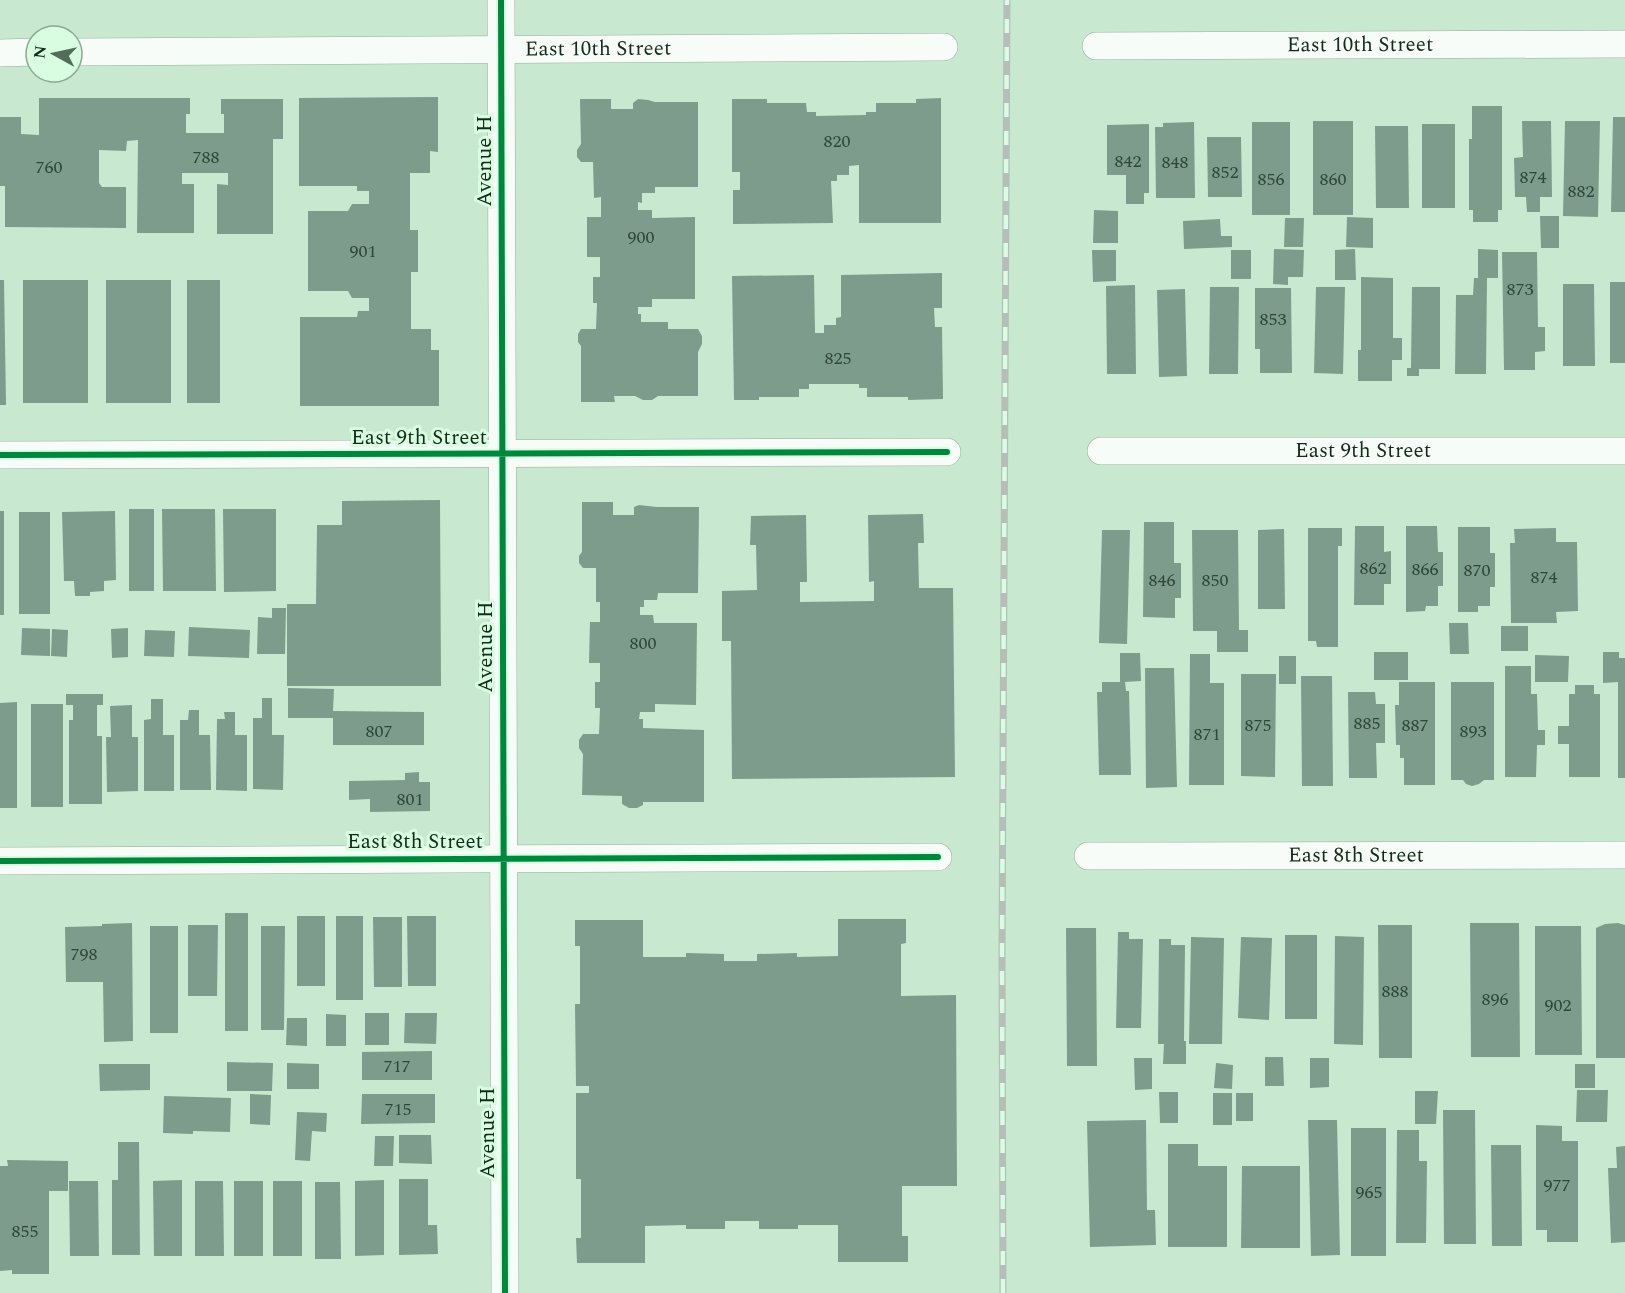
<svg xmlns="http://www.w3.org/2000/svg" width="1625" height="1293" viewBox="0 0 1625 1293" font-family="Spectral,serif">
	<rect width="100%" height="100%" fill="#c8e9d0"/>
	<path fill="#7d9c8c" d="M438,97V152L430,151V173H410V230H418V272H411V329H431V350H439V406H300V317H357L358,311H369V298H352L348,291H308V211H348L352,204H369V191H357V186H299V98Z
		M39,98H190V114H186V133H224V114H221V99H283V139H273V234H217V184L228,185V173H182V184H194V233H137L138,140L127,141L126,151L99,150V183L102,187H126V228L5,227V186H0V117H21V134L39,135Z
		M941,98V223H859V165L849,166V175H837V181H831L833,223L733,224V190H740V172H732V99H767V103H806L807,112H816V116L866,115V112H876V103H916V99Z
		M580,99H611V109H633V103L638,99L648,100L655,102H698V187H655V193H642V203L638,202V210H652V218L695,217V299H652V307H638V314H641V322H668V329H698L702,336V344L698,352V396H658L652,400H643L635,396H614L615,402H581V346L578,342V334L581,329H596L597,303H593V277H600V257H587V217H601V197L594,198L593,162H581L577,157V150L581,144Z
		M1472,106H1502V210H1498V222H1473V210H1469V139H1472Z
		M1613,117H1625V212H1611Z
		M1313,121H1353V215H1313Z
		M1522,121H1551L1552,197H1540V212H1527L1526,197H1515L1514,158L1523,157Z
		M1565,121H1600L1598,217L1563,216Z
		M1194,122L1195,198H1156L1155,127H1163V123Z
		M1252,122H1290V215H1252Z
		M1149,124V193H1144V204H1126V175H1107V125Z
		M1422,124H1455V208H1422Z
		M1375,126H1408L1409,208H1376Z
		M1207,137H1241L1242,197H1208Z
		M1094,210L1118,211V243H1093Z
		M1540,216H1559V248H1541Z
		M1347,217L1373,218V248L1346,247Z
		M1285,218H1304L1303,247H1284Z
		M1220,219L1221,236H1232V247L1184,249L1183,221Z
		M1274,249L1304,250L1303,277H1288V285L1273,284Z
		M1355,249L1356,280H1335V250Z
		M1478,249L1498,250V278H1487L1486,374H1455L1456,295H1473L1474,278H1478Z
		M1092,250H1116V281L1093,282Z
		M1231,250H1251V279H1231Z
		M1502,252H1537L1538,327H1545V351L1535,352V370H1504Z
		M942,273V308H934L935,327H942L943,399L908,400V397H867V388H859V384H809V389H799V397H759V400H734L732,276L814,275L815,333H824V325H836V318L841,317V275Z
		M1361,277L1393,278V338H1402V360H1392V381H1358V350H1361Z
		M0,280H4L6,405H0Z
		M23,280H88V403H23Z
		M106,280H171V403H106Z
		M187,280H220V403H187Z
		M1610,282H1625V363H1610Z
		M1563,284H1594L1595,366H1563Z
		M1135,285L1136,374H1107L1106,286Z
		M1210,287H1239L1238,374H1209Z
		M1316,287H1345L1343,374L1314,373Z
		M1412,287H1440V369H1419V376H1407V368H1411Z
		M1255,288H1291L1292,373H1260V349H1255Z
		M1185,289L1187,376L1159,377L1157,290Z
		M440,500L441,686H287V604H316L317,525H342V501Z
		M582,502H613V515H634V507L639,505L657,507H699L698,593H658L657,600H644V607H640V615H653L654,623H697L696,705L655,704V712H640L639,719H643V728L704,730V802H643V805L637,808H629L622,804V796L582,795L583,754L579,748V740L583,734H599L600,708H595V682H600V663H589L590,622H600V602H596V568H583L579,563V556L582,552Z
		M129,509H154V591H129Z
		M162,509H215L216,591H163Z
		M223,509H276V591L224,592Z
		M0,511H4V615H0Z
		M115,511L116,580L104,581V591L90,592V596H75L74,581H64L62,512Z
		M19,512H50V614H19Z
		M923,514L924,543H918L919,588H953L955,777L732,779L731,641H722V591L757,590L756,545H750L751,516L806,515L807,582H800V602L874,601V581L869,582L868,515Z
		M1144,522H1174V563H1181V598H1175V618L1143,617Z
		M1355,526H1384V552L1391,551V584H1384V605H1354Z
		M1406,526H1437L1438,552H1443V586H1438V606H1426L1425,611L1406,612Z
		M1458,527H1490V553H1495V587H1490V606H1478V612H1458Z
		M1308,528H1342V546H1338V647H1317L1316,641H1308Z
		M1556,528V542H1577L1578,611L1556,612L1557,623H1511L1510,543H1515L1514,529Z
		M1284,529L1285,609H1258V530Z
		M1102,530H1130L1127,644L1099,643Z
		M1192,530H1238L1239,630H1248V652H1217V631H1193Z
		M272,608H286L285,654H257L258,617L272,618Z
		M1449,623H1468L1469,654H1450Z
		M1501,626H1528V651H1501Z
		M189,627L250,630L249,658L188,656Z
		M22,628L50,629V656L21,655Z
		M128,628V657L112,658L111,629Z
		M52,629L68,630L67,657L51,656Z
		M145,630L175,631L174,657L144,656Z
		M1374,652H1408V680H1374Z
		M1603,652H1619V658H1625V778H1618V682L1603,683Z
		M1120,653H1140L1141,681L1125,682L1126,691H1129L1131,775H1099L1097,692H1102V682H1120Z
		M1190,654H1210V683H1224V785H1189Z
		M1535,655L1569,656L1568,682H1535Z
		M1279,656H1296V684H1279Z
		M1505,666H1531V694H1537L1538,730H1545V745H1537L1536,777H1505Z
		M1145,668H1174L1177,787L1146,788Z
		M1241,674H1276L1275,777L1241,776Z
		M1301,676H1332L1333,786H1302Z
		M1399,682H1435V785H1404V758H1400V745H1396L1395,705H1399Z
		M1451,682H1494V780H1484L1479,784L1472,786L1466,784L1463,780H1451Z
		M1575,685H1594V694H1600V777H1569V744H1558V726H1569V694H1575Z
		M288,688L334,689L333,711L424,712V745H333V718H288Z
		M1348,692H1375L1376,704H1385V743H1376L1377,778H1349Z
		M66,694H103V705H97V736H102V804H69V720H73V705H66Z
		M262,698H272V735H284L283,790L253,789V718H262Z
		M151,699H163V735H174V791H144V720L151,719Z
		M17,702V808H0V703Z
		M31,704H63V807H31Z
		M132,705V737H138V791L107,792L106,737H111L110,706Z
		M189,710H199V735H210L211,790H180V720H188Z
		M224,712H235V735H247V791L216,790L217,719H225Z
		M419,772V782H430V811L370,812V799L349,800V781L405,780V773Z
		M225,913H248V1031H225Z
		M297,916H325V986H297Z
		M336,916H363V1000H336Z
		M407,916H436V986H408Z
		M373,917H402V987H374Z
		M838,919H906V943L901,944V996L956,995L957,1186H902V1236H908V1262H838V1225H798V1229H759V1221H725V1229H686V1225L645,1226V1263H577L576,1238H581V1179H576V1093H589V1086H576L575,1004H580V946H575V920H643V957H686V953L724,954V961H757V954L797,953V957L838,956Z
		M132,923L133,1041L104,1042L103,982H66L65,927L102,926V924Z
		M1470,923H1519L1520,1057H1471Z
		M1618,923L1625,925V1058H1596V928L1605,924Z
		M188,925H218L217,996H188Z
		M1378,925H1412V1058H1379Z
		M150,926H178V1033H150Z
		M261,926H285L284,1030H261Z
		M1535,926H1581L1582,1055H1535Z
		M1066,928H1096L1097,1066H1067Z
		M1118,932H1129V939H1143L1141,1028H1116Z
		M1285,935H1317V1019H1285Z
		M1335,936L1364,937L1363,1045L1334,1044Z
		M1191,937L1224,938L1222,1044H1189Z
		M1241,937L1272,938L1269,1020L1238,1018Z
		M1159,939H1171V945H1185L1184,1041H1186V1064H1163L1164,1044H1158Z
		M365,1013H389V1045H365Z
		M405,1013H437L436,1044L404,1043Z
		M326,1014L346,1015V1046H326Z
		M287,1018H307V1046L286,1045Z
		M432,1051V1080H362V1052Z
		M1265,1057H1283L1284,1086H1265Z
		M1134,1058H1152V1089L1135,1090Z
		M1310,1058H1329V1087L1310,1088Z
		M227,1062L273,1063L272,1091H227Z
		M287,1063L319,1064V1089H287Z
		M1216,1063L1233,1065L1232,1089L1214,1088Z
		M99,1064H150V1090L100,1091Z
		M1575,1064H1595V1088H1575Z
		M1577,1090H1608L1607,1122H1576Z
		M1415,1091H1438L1436,1124H1415Z
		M1159,1092H1178V1123H1160Z
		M1213,1093H1232V1125H1213Z
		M1236,1093H1253V1121H1236Z
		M250,1094L271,1095L270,1125L250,1124Z
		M362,1094H435V1123L361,1124Z
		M164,1096L231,1098L230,1132L193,1131V1134L163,1133Z
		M1443,1110H1475L1476,1244H1444Z
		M297,1112L327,1113L326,1132L312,1131L310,1161L295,1160Z
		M1146,1120L1147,1210H1155L1156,1245L1090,1247L1087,1121Z
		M1308,1120H1337L1340,1255L1311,1256Z
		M1536,1125L1562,1126V1141H1578V1242H1547V1230H1536Z
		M1351,1128H1386V1256H1351Z
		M1397,1130H1419V1161H1427L1426,1243H1396Z
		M399,1135H431L432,1164L399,1163Z
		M375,1136H394L393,1166H374Z
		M118,1142H139L140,1255H112V1180H118Z
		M1168,1144H1198V1166H1227V1247H1168Z
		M1491,1145H1521L1522,1246H1492Z
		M1625,1146V1242L1611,1243L1608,1168H1617L1616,1147Z
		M7,1160L68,1161V1191H49V1274H12V1270L0,1271V1166H8Z
		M1242,1166H1300V1248H1241Z
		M399,1179H428V1225H437L438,1254L399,1255Z
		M182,1180V1256H154L153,1181Z
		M384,1180V1255L355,1256V1181Z
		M69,1181H98L99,1256H70Z
		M195,1181H223L224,1256H195Z
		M234,1181H263V1256H234Z
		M273,1181H302V1256H273Z
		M315,1182H340L341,1259H315Z"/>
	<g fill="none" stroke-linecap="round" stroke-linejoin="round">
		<g stroke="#95ae9b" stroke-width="28">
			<g id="street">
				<path d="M501,0L505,1293"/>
				<path id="s1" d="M1096,46L1625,44"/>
				<path id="s2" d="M72,52L944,47"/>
				<path d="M0,53L36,52"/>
				<path id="s3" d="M1101,451H1625"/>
				<path d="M0,455L947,452"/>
				<path id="s4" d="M1088,856L1625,855"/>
				<path d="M0,861L938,857"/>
			</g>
		</g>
		<use href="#street" stroke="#f7fcf8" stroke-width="27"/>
		<g stroke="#b5beb8" stroke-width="7">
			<path id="rail" d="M1003,1293L1002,951L1007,0"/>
		</g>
		<use href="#rail" stroke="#d9fde1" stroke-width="4.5" stroke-dasharray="14" stroke-linecap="butt"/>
		<g stroke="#d9fde1" stroke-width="10">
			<path id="cycleway" d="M501,0L505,1293
				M0,455L947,452
				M0,861L938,857"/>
		</g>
		<use href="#cycleway" stroke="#00873e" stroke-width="6"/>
	</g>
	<g text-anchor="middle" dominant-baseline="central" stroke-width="6" stroke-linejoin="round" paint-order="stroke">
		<g font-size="18" fill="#2e4736">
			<text x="837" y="141">820</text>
			<text x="206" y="157">788</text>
			<text x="1128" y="161">842</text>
			<text x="1175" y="162">848</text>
			<text x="49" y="167">760</text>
			<text x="1225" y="172">852</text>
			<text x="1533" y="177">874</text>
			<text x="1271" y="179">856</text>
			<text x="1333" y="179">860</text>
			<text x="1581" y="191">882</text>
			<text x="641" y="237">900</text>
			<text x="363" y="251">901</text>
			<text x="1520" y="289">873</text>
			<text x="1273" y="319">853</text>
			<text x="838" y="358">825</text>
			<text x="1373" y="568">862</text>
			<text x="1425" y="569">866</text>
			<text x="1477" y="570">870</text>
			<text x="1544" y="577">874</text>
			<text x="1162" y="580">846</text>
			<text x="1215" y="580">850</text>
			<text x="643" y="643">800</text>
			<text x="1367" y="723">885</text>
			<text x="1258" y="725">875</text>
			<text x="1415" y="725">887</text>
			<text x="379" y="731">807</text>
			<text x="1473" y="731">893</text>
			<text x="1207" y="734">871</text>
			<text x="410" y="799">801</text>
			<text x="84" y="954">798</text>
			<text x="1395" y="991">888</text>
			<text x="1495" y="999">896</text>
			<text x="1558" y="1005">902</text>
			<text x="397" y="1066">717</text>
			<text x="398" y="1109">715</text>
			<text x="1557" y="1185">977</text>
			<text x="1369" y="1192">965</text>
			<text x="25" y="1231">855</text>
		</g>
		<g font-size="21" fill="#132b1a" stroke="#d9fde1">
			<text stroke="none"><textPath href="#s1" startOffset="264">East 10th Street</textPath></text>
			<text stroke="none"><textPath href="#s2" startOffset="526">East 10th Street</textPath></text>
			<text transform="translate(485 161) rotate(-90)">Avenue H</text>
			<text x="419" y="438">East 9th Street</text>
			<text stroke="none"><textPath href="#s3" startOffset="262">East 9th Street</textPath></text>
			<text transform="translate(486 647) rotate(-90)">Avenue H</text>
			<text x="415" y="842">East 8th Street</text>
			<text stroke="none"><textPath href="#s4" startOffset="268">East 8th Street</textPath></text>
			<text transform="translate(488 1133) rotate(-90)">Avenue H</text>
		</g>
	</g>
	<g transform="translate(54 54) rotate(278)"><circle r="28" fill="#d9fde1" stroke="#8aa991" stroke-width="1.5"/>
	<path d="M0-4.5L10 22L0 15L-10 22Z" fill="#526e5a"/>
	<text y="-9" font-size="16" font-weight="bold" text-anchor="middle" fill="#132b1a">N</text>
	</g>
</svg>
